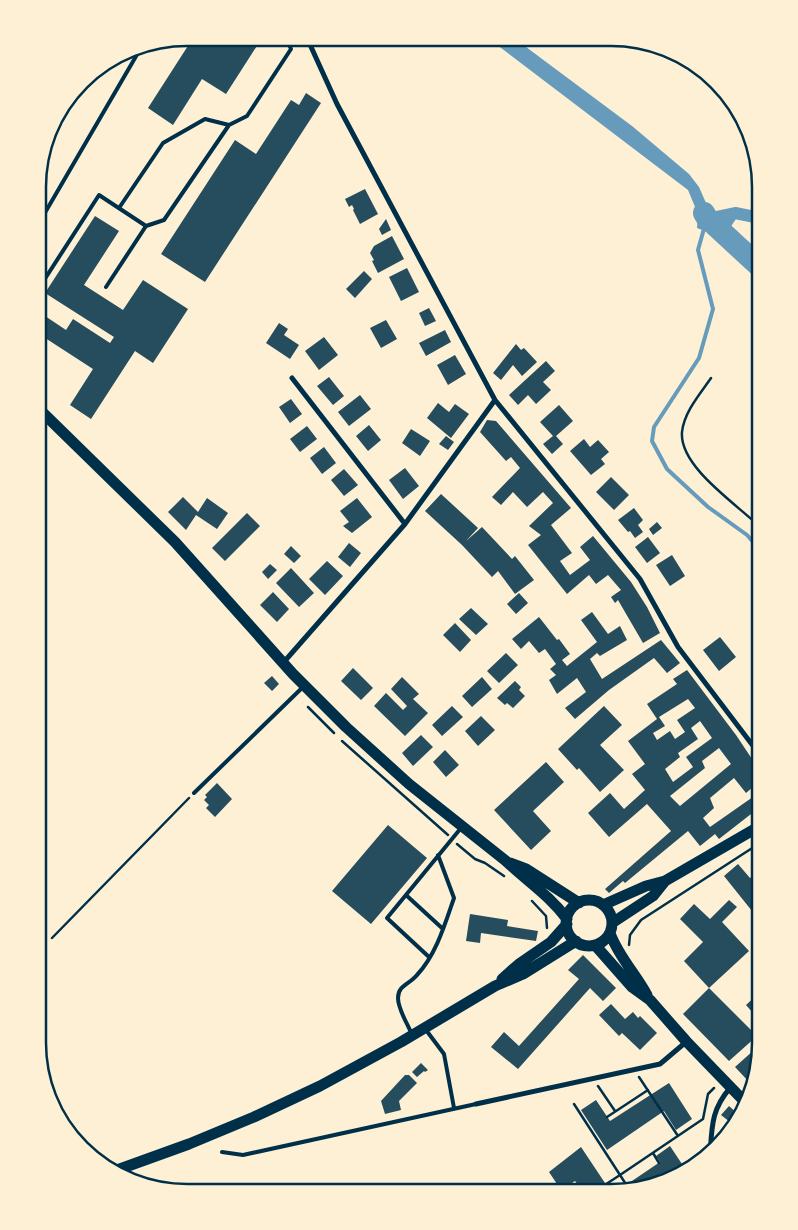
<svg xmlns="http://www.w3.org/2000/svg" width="798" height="1230" viewBox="0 0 798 1230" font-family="Helvetica,sans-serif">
	<rect width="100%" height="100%" fill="#fdf0d5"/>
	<path fill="#669bbc" d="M488,38H514L632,126L689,174L699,187L706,203L718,213L729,212L736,219L723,238L697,228L698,214L688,190Z"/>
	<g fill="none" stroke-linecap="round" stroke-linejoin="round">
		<path stroke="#669bbc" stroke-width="4" d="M705,225L698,250L713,309L699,358L654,427L652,441L667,469L708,507L747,535L760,550"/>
		<path stroke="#669bbc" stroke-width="12" d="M716,217L735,213L760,218"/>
		<path stroke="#669bbc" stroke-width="22" d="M704,213L707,218L760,267"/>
	</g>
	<path fill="#264d5e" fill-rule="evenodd" d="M193,38H262L226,94L202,79L173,125L148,108Z
		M306,93L321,103L205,282L161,254L235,140L256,154L291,100L299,105Z
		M365,189L378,214L360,224L353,210L354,209L352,205L349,207L345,199Z
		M95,216L119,231L84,285L123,310L143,280L188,309L153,363L135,351L91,419L70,405L93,369L39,334V312L66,330L73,319L110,343L114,337L45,293Z
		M386,219L391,230L382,235L379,229Z
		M392,236L404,259L378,273L372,261L374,260L370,253L374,246Z
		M407,268L419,292L401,301L389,277Z
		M364,271L372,279L355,298L346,289Z
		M429,308L436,321L425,326L419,313Z
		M386,320L397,339L381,348L370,328Z
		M279,323L288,329L284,335L299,345L290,359L266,343Z
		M445,330L451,342L426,356L419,343Z
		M324,337L338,355L319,370L305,351Z
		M516,344L521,350L524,348L537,362L522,376L513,365L501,380L493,373Z
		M455,355L466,374L448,385L437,365Z
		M546,361L555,371L543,382L551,390L536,404L528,395L518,405L509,395Z
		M329,377L344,396L333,405L317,386Z
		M360,395L371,409L349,426L338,412Z
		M291,399L302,414L290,423L279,407Z
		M438,403L449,412L455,404L469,414L451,438L427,418Z
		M559,405L573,421L556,436L563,444L552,454L543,444L553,436L540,422Z
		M487,420L496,421L571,508L551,525L572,553L560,561L570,575L590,560L580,547L593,536L631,582L647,607L660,633L643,643L618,600L615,603L611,597L621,590L608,575L596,584L589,575L567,594L528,545L541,535L529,526L553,503L543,492L527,507L513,492L501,505L492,497L520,468L511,457L506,461L480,432Z
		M369,425L381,440L368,451L356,436Z
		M307,426L317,439L300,452L290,439Z
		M411,429L430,441L420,456L402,443Z
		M446,436L454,442L448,450L439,444Z
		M584,439L590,447L598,440L609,452L601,459L605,464L591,475L570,451Z
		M324,447L336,463L322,474L310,458Z
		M405,468L419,486L403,499L389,480Z
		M344,469L358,485L344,496L331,480Z
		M611,477L629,495L614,510L596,492Z
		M441,494L478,528L466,541L482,527L512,559L515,556L534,580L515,594L498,571L492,577L462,545L425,511Z
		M183,497L198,512L207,498L228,513L217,529L196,515L186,530L168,512Z
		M357,498L372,517L352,533L343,526L349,522L340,511Z
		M634,508L643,520L638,525L643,532L635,538L630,531L628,532L618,520Z
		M247,513L260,526L225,561L212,548Z
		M657,522L662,528L653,535L649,529Z
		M648,537L660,553L647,563L635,547Z
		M349,543L361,553L350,567L338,557Z
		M291,546L301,556L294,563L284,554Z
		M672,555L685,576L670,586L656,565Z
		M327,561L343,576L325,595L309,579Z
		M270,564L277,570L268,579L262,572Z
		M291,568L314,593L299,607L276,583Z
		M273,592L289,609L277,622L260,605Z
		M519,593L528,603L516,614L507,604Z
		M471,608L488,624L476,635L459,619Z
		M592,612L608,634L620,626L627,640L600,656L597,653L590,659L602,679L661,640L680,663L667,673L654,658L609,690L575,719L565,708L586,692L577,678L557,694L549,680L556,675L550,669L556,664L545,649L539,653L529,641L521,649L512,639L539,617L557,640L559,639L570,654L562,660L567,666L597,642L581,620Z
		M455,623L471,640L460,652L443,635Z
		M720,637L736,657L719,671L703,650Z
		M506,653L518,665L499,683L487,671Z
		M353,668L373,688L361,700L341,681Z
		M687,670L736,735L760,771V781L746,793L734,778L710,798L714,808L703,818L710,827L760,792V807L719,839L715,834L700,846L688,831L625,883L623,881L609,893L605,889L671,831L647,804L609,837L588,813L610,793L624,809L645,790L632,774L645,764L628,741L657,719L647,704L677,684L673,679ZM688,699L695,708L677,720L685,732L675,739L670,731L657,740L653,733L665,726L659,717ZM700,721L712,738L686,757L693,767L673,782L665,769L680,757L678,753L698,739L691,728ZM719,748L731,764L680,806L670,796L705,768L702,761Z
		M272,676L279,684L272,691L264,683Z
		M402,677L419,694L413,699L428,713L405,736L374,706L386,693L403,710L407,706L391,689Z
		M482,677L492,689L472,707L462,696Z
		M515,681L521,687L519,690L525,696L513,708L507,703L505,705L497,698Z
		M452,706L463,717L442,736L432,725Z
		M604,706L622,725L600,745L624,770L600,792L579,768L577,770L558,749Z
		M481,716L495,730L478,746L465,731Z
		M421,735L433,747L413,766L402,753Z
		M445,750L459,765L446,777L433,762Z
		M546,762L564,782L533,811L551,831L531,850L494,810Z
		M217,783L232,799L215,817L206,808L209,805L204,800L207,797L205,795Z
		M388,825L427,858L371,924L332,891Z
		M738,864L750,878L760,871V886L758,888L760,891V921L724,876Z
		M729,900L737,907L722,922L749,951L709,988L757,1036L729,1061L683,1014L709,988L684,961L703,942L680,919L694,904L710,919Z
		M470,914L508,920L507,926L538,931L536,941L481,933L480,943L466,941Z
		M583,955L616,988L603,1001L590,988L518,1069L491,1047L504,1032L519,1046L579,979L568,970Z
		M760,992V1021L746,1005Z
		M611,1004L625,1019L633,1012L638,1018L640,1016L657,1033L640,1050L622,1033L619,1036L599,1015Z
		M754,1050L759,1055L750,1083L735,1067Z
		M421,1063L428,1070L425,1072L424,1071L417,1077L412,1072Z
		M405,1075H409L417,1083L399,1101L401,1110L385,1114L381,1101Z
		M669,1083L692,1119L676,1130L664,1111L607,1150L581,1110L596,1100L610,1121Z
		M729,1106L739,1115L735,1126L721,1115Z
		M670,1146L686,1170L668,1181L632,1188L629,1183L660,1162L656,1156Z
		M581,1147L611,1192H583L575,1181L561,1190L549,1172Z"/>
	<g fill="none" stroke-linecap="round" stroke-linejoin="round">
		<path stroke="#003049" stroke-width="2.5" d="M711,378C700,394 684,412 682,432C679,467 738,505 760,527
			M308,707L334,733
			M342,741L448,835
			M457,844L475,859L485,863L504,876
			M532,901L546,916L547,928
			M52,938L189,798
			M629,945L630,935L641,920L760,843
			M639,1077L678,1136
			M598,1086L615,1111
			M574,1104L620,1175L594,1192
			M607,1117L648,1090
			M653,1153L659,1163
			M629,1189L620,1175L703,1119L708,1094L714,1088"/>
		<path stroke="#003049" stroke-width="4" d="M119,208L163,143L205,119L229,125
			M39,223L142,46
			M146,226L164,220L229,125L247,116L291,49L286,38
			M39,288L99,195L146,226L106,287
			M194,793L304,686
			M406,895L443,929
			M429,957L387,918L461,828
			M426,1030L444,1054L454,1108
			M412,1035C408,1024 398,1010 398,998C398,985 410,984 417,975C436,955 445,924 454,898L438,855
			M222,1152L243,1155L476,1104"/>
		<path stroke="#003049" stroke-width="5" d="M307,38L337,104L495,400L640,579L678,647L760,755
			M292,378L405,524
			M283,663L405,524L495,400
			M476,1104L660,1064L686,1042
			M710,1155C712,1127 711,1110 730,1088"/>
		<path stroke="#003049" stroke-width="11" d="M38,408L175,542L293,674L346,727L409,784L506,861C527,881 550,896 567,919
			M510,863L526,869L579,903
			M566 923a23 23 0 1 1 46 0a23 23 0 1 1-46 0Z
			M603,905L646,886L665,881L760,826
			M612,923L653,896L665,881
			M610,933C618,956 636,974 647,995
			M595,945L632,987L650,1000L686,1041L744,1101
			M502,979L519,964L551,942L567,924
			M117,1170L189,1144L254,1117L320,1086L401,1042L495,986L523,974L576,941"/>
	</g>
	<path d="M0 0H798V1230H0ZM187 46H611A141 141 0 0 1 752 187V1043A141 141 0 0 1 611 1184H187A141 141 0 0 1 46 1043V187A141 141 0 0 1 187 46Z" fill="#fdf0d5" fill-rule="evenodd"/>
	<path fill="none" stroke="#003049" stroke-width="2.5" d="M187 46H611A141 141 0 0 1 752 187V1043A141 141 0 0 1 611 1184H187A141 141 0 0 1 46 1043V187A141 141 0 0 1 187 46Z"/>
</svg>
